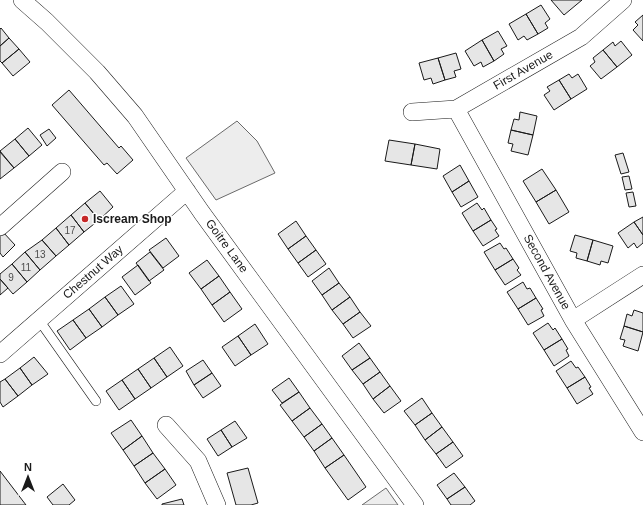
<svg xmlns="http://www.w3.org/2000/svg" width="643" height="505" viewBox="0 0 643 505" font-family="Helvetica,sans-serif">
	<rect width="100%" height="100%" fill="#fff"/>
	<path fill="#ededed" stroke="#6a6a6a" d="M237,121L257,141L275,173L216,200L186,158Z
		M386,488L398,505H362Z"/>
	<path fill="#e6e6e6" stroke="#1a1a1a" d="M551,0H582L564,15Z
		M541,5L550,19L545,23L548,28L538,34L526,14Z
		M526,14L538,34L527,40L524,36L518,40L509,24Z
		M643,15V41L633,30L638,25L635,22Z
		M1,28L9,38L0,46V29Z
		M498,31L507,46L501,49L504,54L494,61L482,40Z
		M9,38L19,49L2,63L0,61V46Z
		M482,40L494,61L483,67L481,62L474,66L465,51Z
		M621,41L632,55L617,67L603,50L613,42L615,46Z
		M19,49L30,62L13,76L2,63Z
		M603,50L617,67L601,79L590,66L595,62L593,58Z
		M456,53L461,69L454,71L456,77L445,80L438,58Z
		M438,58L445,80L433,84L431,78L424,80L419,63Z
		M569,74L572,78L578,74L587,89L571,99L559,80Z
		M559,80L571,99L554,110L544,95L550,91L547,87Z
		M69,90L119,148L121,146L133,160L117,174L107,163L104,165L52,105Z
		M520,112L537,116L533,135L511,130L514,119L519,120Z
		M28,128L42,145L29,156L15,139Z
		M49,129L56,138L47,146L40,135Z
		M511,130L533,135L528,155L511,151L513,144L508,143Z
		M15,139L29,156L14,168L0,151Z
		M389,140L415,144L411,165L385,161Z
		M415,144L440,149L437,169L411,165Z
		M0,152L14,168L0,179Z
		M623,153L629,172L621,174L615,155Z
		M460,165L469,181L452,192L443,176Z
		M542,169L556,190L536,202L523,181Z
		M629,176L632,189L625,190L622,177Z
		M469,181L478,197L461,207L452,192Z
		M556,190L569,212L549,224L536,202Z
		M100,191L113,207L99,220L85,203Z
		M633,192L636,206L629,207L626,193Z
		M85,203L99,220L84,232L71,215Z
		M477,203L482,210L484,208L491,220L473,231L462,213Z
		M71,215L84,232L69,245L56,228Z
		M643,217V235L634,222Z
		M491,220L497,229L495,230L499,236L483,246L473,231Z
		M296,221L306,236L288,249L278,234Z
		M634,222L643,235V243L637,248L634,243L628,248L618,233Z
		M56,228L69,245L56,256L42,240Z
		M3,232L15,245L3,257L0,253V234Z
		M575,235L593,240L587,261L576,258L577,253L570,251Z
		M306,236L316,250L298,263L288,249Z
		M166,238L179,256L163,268L149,250Z
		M42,240L56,256L40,270L25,252Z
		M593,240L613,246L608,263L601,261L600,265L587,261Z
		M500,243L504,249L506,248L513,259L495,270L484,252Z
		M316,250L326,264L308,277L298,263Z
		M25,252L40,270L27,282L12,264Z
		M150,252L164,270L149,281L136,263Z
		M513,259L519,268L517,270L521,275L505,285L495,270Z
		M207,260L219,276L201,289L189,273Z
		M12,264L27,282L13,294L0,279V274Z
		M138,265L151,283L135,295L122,277Z
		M329,268L339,283L322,295L312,281Z
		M219,276L230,292L212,305L201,289Z
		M0,279L8,288L0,295Z
		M523,282L527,289L530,288L536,298L518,309L507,292Z
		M339,283L350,297L332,310L322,295Z
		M121,286L134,304L118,315L105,297Z
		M230,292L242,309L224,322L212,305Z
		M105,297L118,315L102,327L89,309Z
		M350,297L360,312L343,324L332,310Z
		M536,298L543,309L541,310L544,316L528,325L518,309Z
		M89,309L102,327L86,338L73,320Z
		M634,310L643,313V332L624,326L627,314L632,316Z
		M360,312L371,326L353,338L343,324Z
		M73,320L86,338L70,350L57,331Z
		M548,323L553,330L555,328L562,339L544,350L533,333Z
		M255,324L268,344L251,355L238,336Z
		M624,326L643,332L638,351L623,346L625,340L620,339Z
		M238,336L251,355L235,366L222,347Z
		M562,339L568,349L566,350L569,356L554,366L544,350Z
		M359,343L370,358L352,370L342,356Z
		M170,347L183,366L167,377L154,358Z
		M34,357L48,374L32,385L20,368Z
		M154,358L167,377L151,388L138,369Z
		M370,358L380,372L363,384L352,370Z
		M203,360L212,373L194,385L186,371Z
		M571,361L576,368L578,367L585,377L567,388L556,371Z
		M20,368L32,385L18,396L5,379Z
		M138,369L151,388L135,399L122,380Z
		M380,372L390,386L373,399L363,384Z
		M212,373L221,386L203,398L194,385Z
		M585,377L591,387L589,388L593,394L577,404L567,388Z
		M289,378L299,392L282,403L272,390Z
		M5,379L18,396L3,407L0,402V382Z
		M122,380L135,399L119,410L106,391Z
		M390,386L401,401L384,413L373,399Z
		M299,392L310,408L292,421L280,405Z
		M422,398L432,413L415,425L404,411Z
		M310,408L322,424L304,437L292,421Z
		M432,413L442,427L425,440L415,425Z
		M131,420L142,436L123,450L111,433Z
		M235,421L247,438L232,447L221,430Z
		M322,424L332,438L314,451L304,437Z
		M442,427L453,442L436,454L425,440Z
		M221,430L232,447L218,456L207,439Z
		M142,436L153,453L134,466L123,450Z
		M332,438L344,455L325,468L314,451Z
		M453,442L463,456L446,468L436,454Z
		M153,453L165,469L145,483L134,466Z
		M344,455L366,487L348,500L325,468Z
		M248,468L258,503L251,505H236L227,473Z
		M165,469L176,485L157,499L145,483Z
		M0,471L26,505H0Z
		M454,473L465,487L447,499L437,485Z
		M63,484L75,500L69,505H53L47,497Z
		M465,487L475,501L470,505H451L447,499Z
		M182,499L184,505H162V504Z"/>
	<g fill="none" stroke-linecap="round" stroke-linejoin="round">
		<g stroke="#1a1a1a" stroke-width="10">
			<path id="lane" d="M39,320L96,401"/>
		</g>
		<g stroke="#1a1a1a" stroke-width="18">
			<path id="street" d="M22,0L47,22L97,72L135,116L202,213L415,505
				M456,109L573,320L643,432
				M412,112L456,109L581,37L623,0
				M0,227L62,172
				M573,320L643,275
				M0,354L187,191
				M166,425L198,461L217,505"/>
		</g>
		<use href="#lane" stroke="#fff" stroke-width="9"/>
		<use href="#street" stroke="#fff" stroke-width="17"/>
	</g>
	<circle fill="#c62828" stroke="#fff" stroke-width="1.5" cx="85" cy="219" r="4"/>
	<g text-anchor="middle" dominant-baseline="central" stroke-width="3" stroke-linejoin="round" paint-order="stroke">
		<g font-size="10" fill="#4d4d4d">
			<text x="70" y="230">17</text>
			<text x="40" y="254">13</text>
			<text x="26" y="267">11</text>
			<text x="11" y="277">9</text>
		</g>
		<g font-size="12" fill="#1a1a1a" stroke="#fff">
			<text transform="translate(523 70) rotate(-30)">First Avenue</text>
			<text transform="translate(227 246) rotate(54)">Goitre Lane</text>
			<text transform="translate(93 272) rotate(-41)">Chestnut Way</text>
			<text transform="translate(547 272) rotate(61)">Second Avenue</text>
		</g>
		<g font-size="12" font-weight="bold" fill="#1a1a1a" stroke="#fff" text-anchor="start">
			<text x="93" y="219">Iscream Shop</text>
		</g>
	</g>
	<g transform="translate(28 477)" stroke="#ffffff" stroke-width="3" paint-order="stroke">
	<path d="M0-3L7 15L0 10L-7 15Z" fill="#1a1a1a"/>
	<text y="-6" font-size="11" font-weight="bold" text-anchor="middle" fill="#1a1a1a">N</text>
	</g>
</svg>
